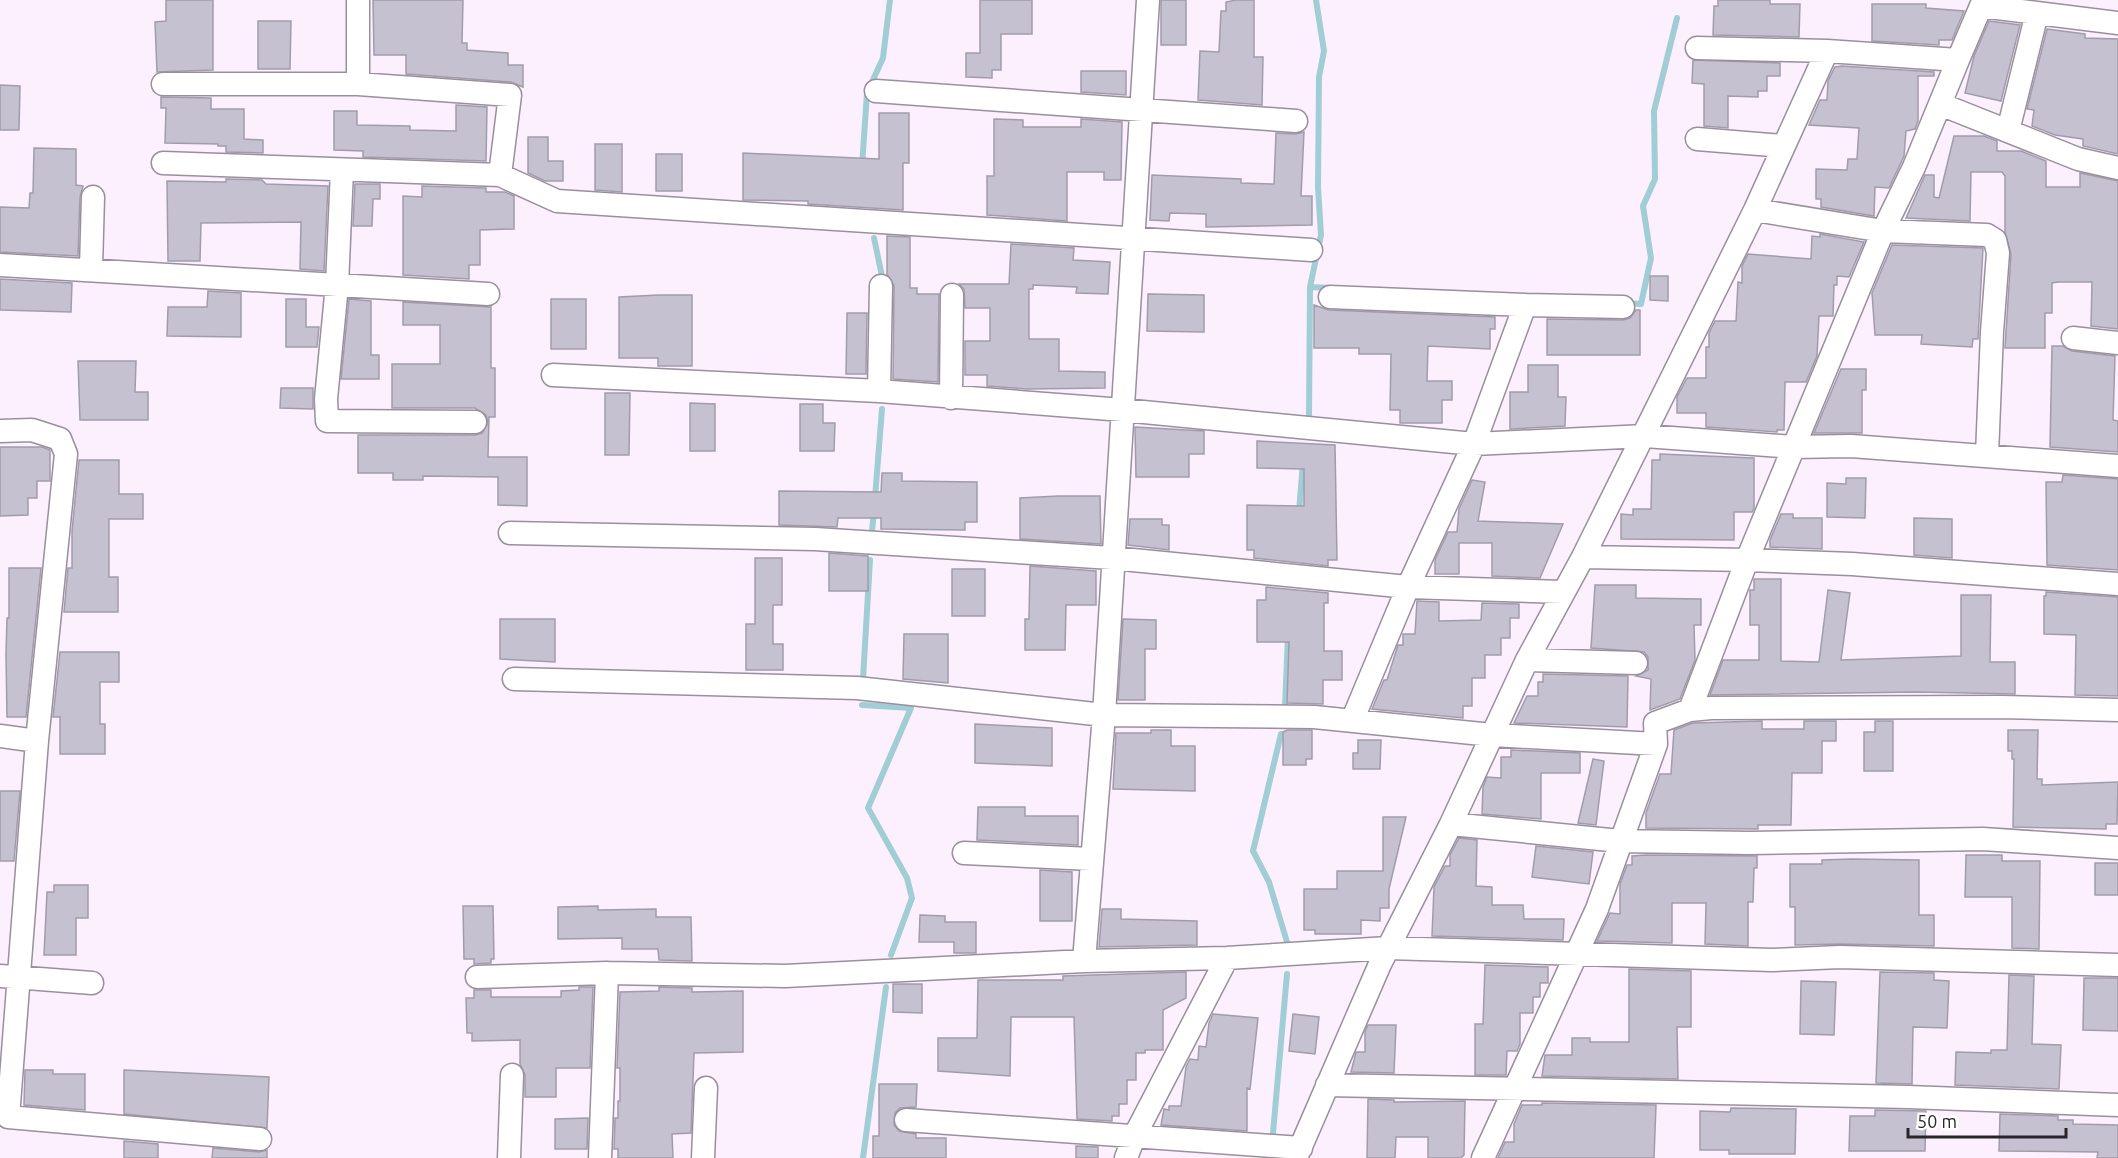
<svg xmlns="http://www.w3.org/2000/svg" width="2118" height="1158" viewBox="0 0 2118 1158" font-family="Ubuntu,sans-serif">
	<rect width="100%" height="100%" fill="#fcf0ff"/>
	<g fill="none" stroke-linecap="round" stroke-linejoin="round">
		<path stroke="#a1cdd5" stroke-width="6" d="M862,166L867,93L883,58L890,0
			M874,238L883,281
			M1310,287L1321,235L1318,187L1319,77L1324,51L1316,0
			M1626,303L1641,304L1651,258L1643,206L1655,179L1654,111L1677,18
			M1309,418L1310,287L1332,288
			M875,498L882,409
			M1299,512L1303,462
			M872,531L874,511
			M863,679L870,560
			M862,705L911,708L868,808L907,878L912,898L891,955
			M1285,707L1288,635
			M1281,734L1253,851L1269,882L1287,942
			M1273,1133L1287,974
			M863,1158L886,987"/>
	</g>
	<path fill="#c6c1d1" stroke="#a19cab" stroke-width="1.5" d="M166,0H213V70L157,72L155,22L166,21Z
		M373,0H463L462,43H467V50L508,53V65H523V87L511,82L406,74V55H374Z
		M980,0H1032V34H1001V70H992V78L966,77V53H980Z
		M1161,0H1186V45H1161Z
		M1236,0H1254V57H1263L1262,105L1198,100L1200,51L1219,52L1221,11H1226V2Z
		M1718,0H1770V4H1800L1799,37L1713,35L1714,6H1718Z
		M1872,4H1926V8L1964,11L1952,40H1939V45L1872,41Z
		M258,21H291L290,69H258Z
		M1989,21L2020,25L2001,101L1965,93L1974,56Z
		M2047,29L2085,34V38L2118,39V154L2083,146V139L2055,135L2032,126L2034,110L2027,109Z
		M1693,60L1780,63V76H1767V91H1758V97L1728,96V128L1704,126V84L1692,83Z
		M1842,66L1934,72V76H1918V121L1915,129L1906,131L1904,156L1889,188L1875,187L1874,216L1821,207V199H1816V169L1847,170L1848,159H1857L1859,128L1809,125L1820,100H1827L1828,81L1835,67Z
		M1081,71H1126V95L1081,92Z
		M0,85L20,86L19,130H0Z
		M161,97L211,98V109H244V139L263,140V153L226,152V146H218V144L165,143L166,108H161Z
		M456,105L487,107L486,161L363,157V151L334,150V111H357V125L410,126V130L456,131Z
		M879,113H909V163H903V210L808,204V201L743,200V153L879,159Z
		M994,119L1023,120V127H1081V119L1122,122L1121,180H1104V172H1067V221L987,215V176H994Z
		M1304,132L1301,196H1312V225L1206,227V214L1170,213L1169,221L1150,220L1152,175L1241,179V183L1274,184L1276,133L1295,134Z
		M1954,136H1984L1997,141V151H2021L2046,161V187H2080V173L2118,181V329L2091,326L2092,282H2058L2052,283V313H2045V348H2005L2011,254L2005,232V176L2002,172H1971L1970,221L1906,218L1925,175H1934V197L1939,198Z
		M528,137H548V161H563V181H545L528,173Z
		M595,144H622V192L595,190Z
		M34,148L76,149V185L83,186L80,197L78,256L0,252V207L29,208L30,193H33Z
		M656,154H682V191H656Z
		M226,179L262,180L266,184L328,186L324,271L300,269L301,222L201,223L200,261H168L167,181L226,182Z
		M355,184H380V199H373L372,226H353Z
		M422,186L486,188V192H505L514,196V229L480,230V265H469V279L403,275V196L422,197Z
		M1820,234L1864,242L1849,277L1837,276V285H1834L1833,316H1819L1817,356L1806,382H1785L1784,430H1777V432L1706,427V413H1677V397L1687,378H1706V347H1709V333L1715,321H1736L1738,282L1742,283V266L1748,254L1811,259L1812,236L1820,237Z
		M887,236L910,237V288H917V294H939L938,382L893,379L894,286L887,274Z
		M1011,244L1074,248L1073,260L1110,262L1108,294L1076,293L1077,287L1033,285V289H1029V339H1059V371L1105,372V388L1027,389L987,386V375H965V341H990V308H965L964,289L959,284H1009Z
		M1892,245L1983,248L1978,339H1973L1972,347L1921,344L1922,335H1875L1872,293Z
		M1650,276H1668V301L1650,300Z
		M0,279L72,283L71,312L0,310Z
		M208,291L241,293V337L167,336L168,307H207Z
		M1148,294L1204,295V332L1147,331Z
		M659,295H692V366H658V358H619V297Z
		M286,299H306V327H319L317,347H286Z
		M349,299L371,301V355H379V379H341Z
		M551,299H586V349H551Z
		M403,302L491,307V368H495V417H489L488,457H527V506L498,505V477L423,476V480H393V473H358V435H475L482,433L488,423L486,415L475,408H392V364H440V325H403Z
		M1314,305L1329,310L1495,317V329H1490V349L1428,346L1427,381H1452V400H1442V423H1400V410H1390L1391,354H1359V348H1314Z
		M1636,310H1640V355H1547V319L1623,320L1630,318Z
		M847,313H867L866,374H846Z
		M2052,346H2063L2072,351L2115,356L2113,420L2118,421V452L2050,447Z
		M78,361H136L135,392H148V420H80Z
		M1528,365H1558V397H1566L1565,426L1510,429V392H1528Z
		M1841,369H1866V390H1862V433H1814Z
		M281,388H313V409L280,408Z
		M605,393H630L629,455H605Z
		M690,403L715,404V451H690Z
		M800,404H823V423H835L834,451H800Z
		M1135,427L1204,431V454H1189V477H1136Z
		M1257,441L1335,445L1337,560H1328V566L1254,558V550H1247V505L1304,506V469L1257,468Z
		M0,447H42L50,450V481H37V498H28V515L0,516Z
		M1660,454L1754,458V508L1752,512H1734V540L1621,539V514L1633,515V509H1651L1652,460H1660Z
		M79,460H119V494H143V519H109V577H118V612H64L68,568H72V531Z
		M882,473H902V481L977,482V522H965V530L881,529V518H838L837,527L779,525V491L881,492Z
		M2063,475L2118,479V570L2047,565L2046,482H2062Z
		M1846,478H1866L1865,518L1827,517V483L1846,484Z
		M1472,480L1485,482L1478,521L1563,524L1540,578L1492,576V543H1459V574H1435V560L1448,532H1457L1459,509Z
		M1058,496H1100L1101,544L1020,539V498Z
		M1781,514H1793V518H1822V549L1770,547V540Z
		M1914,518L1952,519V558L1914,555Z
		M1130,519H1162V525H1169V550L1128,545Z
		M829,553L868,556V591H829Z
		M755,558H782V605H773V644H783V670H746V624H755Z
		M1030,566L1096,571V605H1066L1065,650H1025V619H1029Z
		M9,568H41L26,717H7L6,655L7,618H9Z
		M952,569H985V616H952Z
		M1754,579H1781V661L1819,662L1828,590L1850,593L1841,660L1961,656V595H1991L1990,662H2015V694L1916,692L1710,695L1723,660H1759V625H1750V590H1754Z
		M1595,585H1636V598L1701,599V625H1694L1695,660L1680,699L1650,710L1651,679L1636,676L1648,670V657L1644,652L1591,648Z
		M1266,587L1328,593V603H1324V651H1342V680H1323V704L1287,703L1289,642H1257V600H1266Z
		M2046,592L2118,597V696L2075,695L2076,635L2044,634V596H2046Z
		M1417,601L1439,602V621L1481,620L1482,603L1519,604V618H1510V638H1501V655H1485V678H1472V706H1463V718L1372,709L1384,680H1387L1398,645H1403V634H1415Z
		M500,619H555V662L500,659Z
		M1123,619L1156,620V649H1145V700H1118Z
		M904,634H948V683L903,679Z
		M60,652H119V682H100V724H105V754H60V717H53Z
		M1543,674L1628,676L1627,727L1514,723L1527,696H1538V682H1543Z
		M1762,721V729H1804V721H1836V741H1822V773H1792L1791,825H1758V829L1646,828V813L1660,774H1671L1674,730L1693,723Z
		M1875,721H1893V771H1864V732H1875Z
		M975,724L1052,728V766L975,763Z
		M1151,730H1171V746H1195V791L1113,789L1116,733H1151Z
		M1287,730H1312V759H1306V765H1283V732Z
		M2008,730H2038L2037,779H2042V785L2118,782L2117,824H2106V829L2013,827L2014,759H2012V751H2008Z
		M1358,740H1381L1380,769H1353V753H1358Z
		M1511,750L1580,753V773H1541V819L1482,814L1483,787L1487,777L1501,778V757H1511Z
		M1593,759L1604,761L1596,825L1578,823Z
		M0,791H20L14,861H0Z
		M978,807H1025V816H1078V845L977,840Z
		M1383,817H1406L1389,889V908H1380V921L1361,920V934H1315V930H1304V889H1337V871H1383Z
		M1459,838L1477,840L1476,886L1492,887V905H1523L1524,919H1564L1563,940L1432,936L1434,887L1445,866H1450V855Z
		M1536,846L1593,852L1589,884L1532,877Z
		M1646,855L1757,856V868H1754L1753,902H1748V946L1705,944L1706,903H1672V943L1597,941L1610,913L1620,914V884L1627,865H1632V856Z
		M1966,855H2002V861H2040L2039,949L2012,948V897H1965Z
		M1852,859L1919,860V915H1934V946L1840,944L1795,945V907H1790V864H1822V860Z
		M2095,863H2118V895H2095Z
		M1040,870L1072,872V921H1040Z
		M54,885H88V918H76V955H44L47,892H54Z
		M463,906H493L494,959H491V963L474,964V959H464Z
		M598,906V910L656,909V917H691L692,961L659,960L658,949H622V938L558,939V907Z
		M1102,909H1121V919L1197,921V945L1099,947Z
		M920,915L945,916V922H976V953H954V942H919Z
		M1485,965L1548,967V983H1540V997H1533V1013H1520V1044L1517,1051H1507L1506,1075H1475V1024H1483Z
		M1629,969L1691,971V1027H1677L1678,1079L1542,1076L1545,1055H1572V1038H1590V1042H1629Z
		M1186,972V998L1163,1010V1050H1145V1053H1136V1080H1127V1104H1119V1116H1112V1121L1077,1119L1074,1017H1011L1010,1076L938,1071V1038H977L978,980H1063V976Z
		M1880,972L1934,973V980L1949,981L1947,1028L1913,1027L1912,1084L1876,1083Z
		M2009,975L2034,976L2032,1044L2061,1045L2059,1089L1955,1085L1956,1052L1991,1053V1050H2007Z
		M2084,978H2118V1031L2083,1030Z
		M1801,981L1836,982L1834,1035L1800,1034Z
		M893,984H922V1013L893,1012Z
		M579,987H593L590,1068H556V1097H525V1075L520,1064V1040L472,1041V1033H467L466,998H474V990H491V997H561V991L579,990Z
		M659,987L692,988V992L743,991V1052L694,1053L691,1133L672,1134L673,1158H618V1149H614L615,1118H618V1101H620V1068H617L620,992L659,991Z
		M1213,1014L1258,1018L1250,1089L1247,1088V1131L1161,1125L1164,1109L1169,1110V1106H1181L1186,1067L1190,1059L1198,1060L1199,1046L1206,1047L1209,1023Z
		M1293,1014L1319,1017L1315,1054L1289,1051Z
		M1368,1025H1396L1394,1073L1351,1072L1356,1052H1365V1032Z
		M25,1070H53V1074H85V1110L24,1105Z
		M124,1070L269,1077L267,1128L124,1114Z
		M879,1084H917L916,1107L900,1108L895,1113L894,1125L899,1131L916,1134V1138H946V1158H873V1136H879Z
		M1368,1099L1394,1100V1102L1465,1101L1464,1155L1461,1158H1428V1137H1396L1395,1158H1367Z
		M1542,1103L1656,1105L1654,1158H1498L1505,1142H1514V1124L1522,1105H1542Z
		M1731,1108L1796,1109L1795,1154H1729V1150H1700V1111L1730,1112Z
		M1875,1110L1926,1111L1925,1151H1849L1850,1116H1875Z
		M2000,1114L2058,1116V1120H2073V1124L2118,1125V1158H2097L2098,1152L1999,1151Z
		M588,1118L587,1149H555V1119Z
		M124,1141L158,1144V1158H124Z
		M1076,1146L1098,1147V1158H1076Z
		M213,1148L259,1152L267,1150V1158H212Z"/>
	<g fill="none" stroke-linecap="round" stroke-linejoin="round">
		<g stroke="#9a8f9c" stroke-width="25">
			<path id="minor" d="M1697,48L1827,51L1958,60L1914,167L1883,231L1747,560L1583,557L1755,210L1827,51
				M1958,60L1981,6L2118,23
				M163,84H358L510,95L500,175
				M358,84V0
				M876,91L1296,121
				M1940,104L2078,159L2118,168
				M2008,131L2037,13
				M1697,139L1783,146
				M163,163L500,175L557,201L1311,250
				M342,170L337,285L326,399L327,421L475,422
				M1755,210L1883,231L1987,235L1995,240L1998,253L1992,332L1987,455
				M0,265L488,294
				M91,268L93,197
				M1330,297L1525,305L1474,444L1408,587L1352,721
				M1525,305L1623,307
				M2073,338L2118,343
				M553,375L879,391L1123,410L1474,444L1645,436L1793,447L1851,446L2118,466
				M879,391L881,286
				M951,398L952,295
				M0,431L32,430L60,439L66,454L37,741L8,1117L260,1139
				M510,533L815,539L1112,558L1408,587L1562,592
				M1527,660L1636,663
				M514,679L857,688L1104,715L1314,717L1492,735L1656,744
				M1690,710L1747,560L1852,564L2118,584
				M0,736L37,741
				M1451,824L1620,841L1750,843L1983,839L2118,848
				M964,853L1091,859
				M1084,961L1227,958L1388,948L1772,960L1840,957L2118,965
				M0,976L92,983
				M477,977L607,973L785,976L1084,961L1104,715L1148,0
				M1327,1085L1908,1097L2118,1105
				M906,1120L1301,1148
				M509,1158L512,1075
				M600,1158L607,973
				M703,1158L706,1088
				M1126,1158L1134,1137L1227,958
				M1296,1158L1380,964L1451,824L1527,660L1583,557
				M1483,1158L1597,909L1656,744L1655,723L1690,710L1711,708L2000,707L2118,710"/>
		</g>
		<use href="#minor" stroke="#fff" stroke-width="22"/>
	</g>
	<path d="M1908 1128v9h158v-9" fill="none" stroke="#282429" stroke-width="3"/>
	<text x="1917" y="1128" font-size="18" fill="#282429" stroke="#ffffff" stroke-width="4.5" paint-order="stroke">50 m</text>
</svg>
